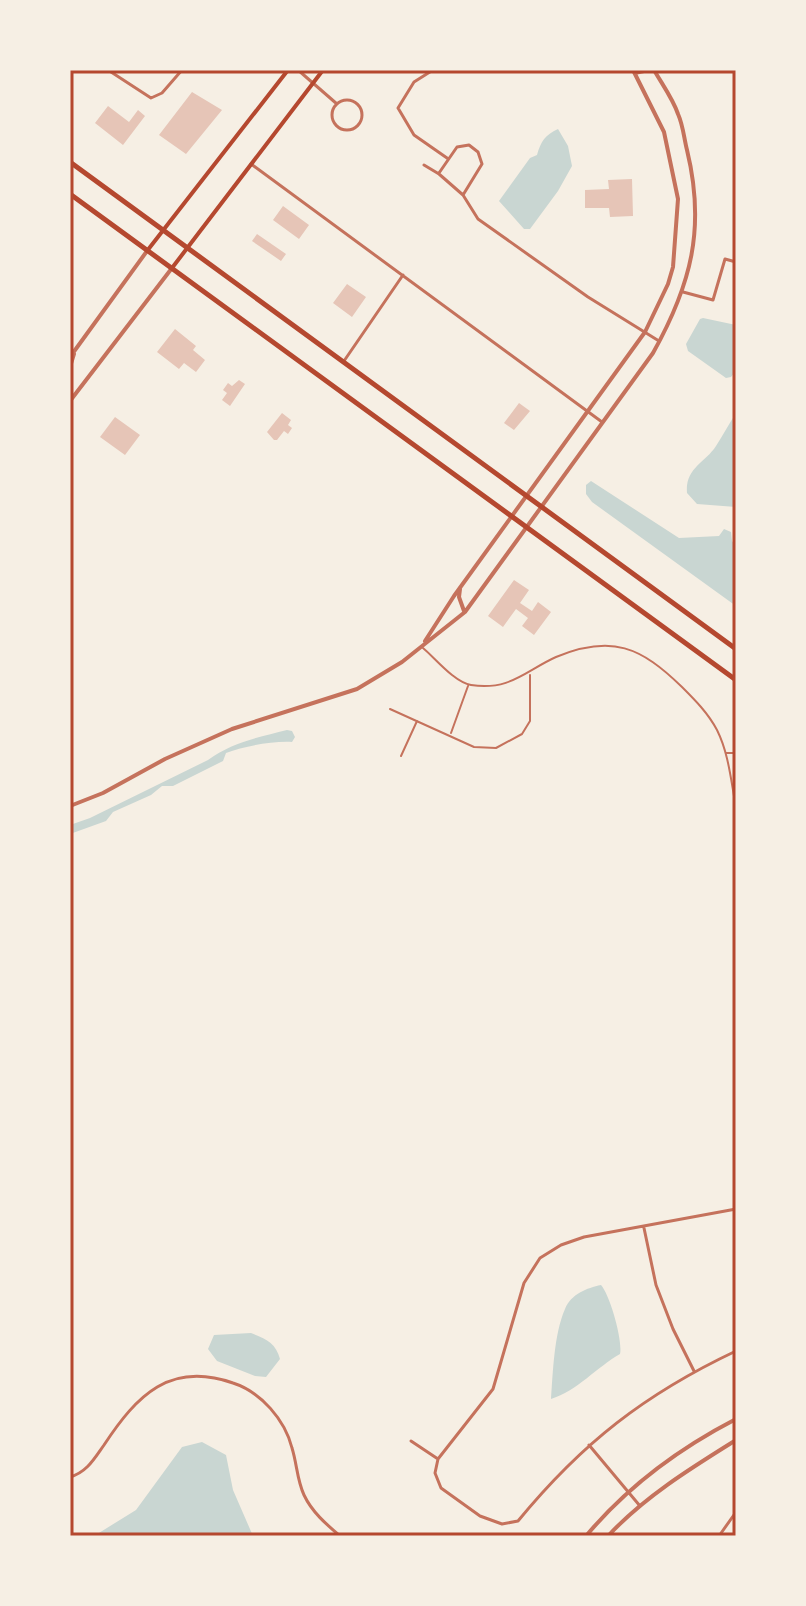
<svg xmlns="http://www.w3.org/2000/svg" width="806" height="1606" viewBox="0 0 806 1606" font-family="'Source Serif 4',serif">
	<rect width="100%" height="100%" fill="#f6efe4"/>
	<path fill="#c9d6d2" d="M558,129L568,146L572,166L558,191L530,229H524L499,201L530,158L537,155C541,141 545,135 558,129Z
		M703,318L736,325V371L731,377L726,378L688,351L686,344L700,319Z
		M736,413V507L697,504L687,493C685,468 705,463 716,446C723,435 729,424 736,413Z
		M591,481L679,538L719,536L724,529L731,532L732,541L736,547V606L592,502L586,494V485Z
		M287,730L292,731L295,737L292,742C272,741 244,746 226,753L223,761L173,786H162L151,795L113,812L106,821L70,834V825L90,818L208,760C231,743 259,737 287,730Z
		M601,1285C610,1295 623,1341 620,1354C597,1367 577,1391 551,1399C553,1372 554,1334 565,1309C571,1294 587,1288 601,1285Z
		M251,1333C266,1339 276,1343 280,1359L266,1377L255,1376L217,1361L208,1349L214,1335Z
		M202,1442L226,1455L233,1490L253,1536H94L136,1510L182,1447Z"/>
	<path fill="#e6c5b7" d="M192,92L222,110L186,154L159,135Z
		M108,106L129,122L138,110L145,116L123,145L95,123Z
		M632,179L633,216L610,217L609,208H585V190L609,189L608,180Z
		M283,206L309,225L299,239L273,220Z
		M257,234L286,254L281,261L252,241Z
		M347,284L366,297L352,317L333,303Z
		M175,329L196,346L193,350L205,360L196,372L184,363L179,369L157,352Z
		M239,380L245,384L230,406L222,400L227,393L223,390L228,383L232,386Z
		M519,403L530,411L514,430L504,423Z
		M282,413L291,420L288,425L292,428L288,434L284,431L277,440H274L267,432Z
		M115,417L140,435L125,455L100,437Z
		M514,580L529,590L520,603L532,611L538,602L551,612L534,635L522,626L528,618L516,609L503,627L488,616Z"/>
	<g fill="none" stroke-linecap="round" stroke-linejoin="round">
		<path stroke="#c5725c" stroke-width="2" d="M423,648C435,658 454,682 471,685C510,691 525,671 556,657C612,634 641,647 682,687C695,700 708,713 717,730C729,754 731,782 736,807
			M390,709L474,747L496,748L522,734L530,721V675
			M451,733L468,686
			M726,753H736
			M401,756L417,721"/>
		<path stroke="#c5725c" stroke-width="3" d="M108,70L151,98L162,93L182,70
			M298,70L337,104
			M433,70L414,82L398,108L414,135L447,158
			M556,70H559
			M734,70L736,72
			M637,73L651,70
			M332 115a15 15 0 1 1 30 0a15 15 0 1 1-30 0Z
			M251,164L602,422
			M424,165L439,174L463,195L478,219L588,297L659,341
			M439,173L457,147L469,145L478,152L482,164L463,195
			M683,292L713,300L725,259L736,262
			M344,361L403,275
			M736,1209L584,1237L561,1245L540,1258L524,1283L493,1389L438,1459L435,1473L441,1488L480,1516L502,1524L518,1521C582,1443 645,1394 736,1351
			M644,1228L656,1285L673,1329L694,1371
			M411,1441L438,1459
			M589,1445L640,1506
			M70,1477C87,1472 94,1459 104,1445C137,1395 170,1361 233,1383C261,1392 285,1420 292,1448C297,1464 297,1480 304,1495C312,1512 326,1524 340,1536
			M719,1536L736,1512"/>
		<path stroke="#c5725c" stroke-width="4" d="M70,357L147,251
			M70,367L74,354
			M70,401L172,268
			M460,589L459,597L464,611
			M425,641L454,596L645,332L668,284L673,267L678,199L664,132L633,70
			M70,806L103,793L165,759L232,729L357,689L402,662L465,612L653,353C691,285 706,228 687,150C684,138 683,125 678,114C673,99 662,84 654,70
			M586,1536C627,1487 680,1448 736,1419
			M608,1536C644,1497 691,1468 736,1440"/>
		<path stroke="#b5482f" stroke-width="4" d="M147,251L288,70
			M172,268L323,70"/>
		<path stroke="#b5482f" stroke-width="5" d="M70,162L736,649
			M70,194L736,680"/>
	</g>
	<rect width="806" height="1606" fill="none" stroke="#f6efe4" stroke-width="144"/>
	<rect x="72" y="72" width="662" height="1462" fill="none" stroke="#b5482f" stroke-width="3"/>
</svg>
